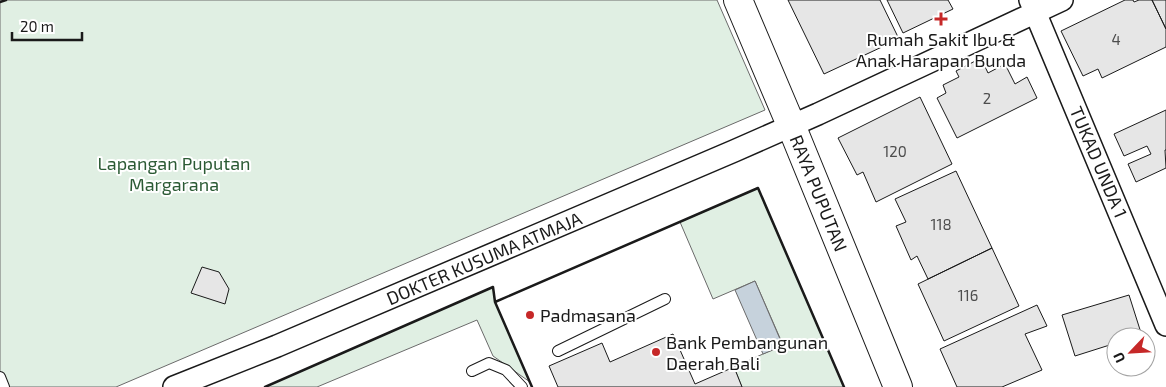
<svg xmlns="http://www.w3.org/2000/svg" width="1166" height="387" viewBox="0 0 1166 387" font-family="'Exo 2',sans-serif">
	<rect width="100%" height="100%" fill="#fff"/>
	<path fill="#e0efe3" stroke="#6a6a6a" d="M0,0H717L765,110L116,387H0Z
		M758,188L844,387H742L734,367L783,345L755,281L713,299L680,222Z
		M493,287L495,302L530,382L493,356L477,320L317,387H265Z"/>
	<path fill="#c6d2dc" stroke="#6a6a6a" d="M755,281L783,346L763,354L735,290Z"/>
	<path fill="#e6e6e6" stroke="#1a1a1a" d="M788,0H880L899,39L824,74Z
		M887,0H948L953,9L903,33Z
		M1125,0H1133L1134,2L1139,0H1152L1166,29V47L1102,78L1098,69L1083,76L1061,31Z
		M1152,0H1166V29Z
		M981,58L988,73L1005,64L1015,84L1027,77L1037,98L957,138L937,98L946,93L943,85L959,77L956,71Z
		M920,97L952,164L876,202L863,172L857,175L838,138Z
		M1166,110V150H1165L1166,168L1136,182L1128,164L1151,154L1147,146L1124,156L1114,134Z
		M956,171L992,248L928,279L917,256L911,260L896,226L906,222L895,199Z
		M992,248L1019,306L944,341L918,284Z
		M202,267L219,272L229,289L225,304L191,293Z
		M1129,295L1142,336L1116,337V343L1075,356L1062,315Z
		M1037,305L1047,326L1025,334L1042,370L1002,387H957L940,349Z
		M673,334L695,384L734,367L742,387H558L549,366L602,343L610,362Z"/>
	<g fill="none" stroke-linecap="round" stroke-linejoin="round">
		<g stroke="#1a1a1a" stroke-width="12">
			<path id="service" d="M558,351L665,299
				M472,371L489,363L506,370L522,387
				M0,377L4,387"/>
		</g>
		<g stroke="#1a1a1a" stroke-width="24">
			<path id="minor" d="M1030,0L1166,325
				M174,387L277,346L734,151L818,114L1062,0"/>
		</g>
		<g stroke="#1a1a1a" stroke-width="30">
			<path id="secondary" d="M738,0L791,125L898,387"/>
		</g>
		<use href="#service" stroke="#fff" stroke-width="10"/>
		<use href="#minor" stroke="#fff" stroke-width="21"/>
		<use href="#secondary" stroke="#fff" stroke-width="28"/>
		<path stroke="#1a1a1a" stroke-width="2.5" d="M0,2L6,0
			M265,387L493,287L495,302
			M532,387L495,302L758,188L844,387"/>
	</g>
	<g fill="#c62828" stroke="#fff" stroke-width="2">
		<path d="M938.5 11.5h5v5h5v5h-5v5h-5v-5h-5v-5h5z"/>
		<circle cx="530" cy="315" r="5"/>
		<circle cx="656" cy="352" r="5"/>
	</g>
	<g text-anchor="middle" dominant-baseline="central" stroke-width="4" stroke-linejoin="round" paint-order="stroke">
		<g font-size="15" fill="#4d4d4d">
			<text x="1116" y="39">4</text>
			<text x="987" y="98">2</text>
			<text x="895" y="151">120</text>
			<text x="941" y="224">118</text>
			<text x="968" y="295">116</text>
		</g>
		<g font-size="18" fill="#1a1a1a" stroke="#fff" text-anchor="start">
			<text x="941" y="39" text-anchor="middle">Rumah Sakit Ibu &amp;<tspan x="941" dy="21">Anak Harapan Bunda</tspan></text>
			<text x="540" y="315">Padmasana</text>
			<text x="666" y="342">Bank Pembangunan<tspan x="666" dy="21">Daerah Bali</tspan></text>
		</g>
		<g font-size="18" fill="#1a1a1a" stroke="#fff">
			<text transform="translate(1099 162) rotate(67)">TUKAD UNDA 1</text>
			<text transform="translate(819 193) rotate(68)">RAYA PUPUTAN</text>
			<text transform="translate(484 258) rotate(-23)">DOKTER KUSUMA ATMAJA</text>
		</g>
		<g font-size="18" fill="#2b5a34" stroke="#fff">
			<text x="174" y="163">Lapangan Puputan<tspan x="174" dy="21">Margarana</tspan></text>
		</g>
	</g>
	<g transform="translate(1131 352) rotate(245)"><circle r="24" fill="#ffffff" stroke="#a3a3a3"/>
	<path d="M0-4L9 19L0 12L-9 19Z" fill="#c62828"/>
	<text y="-8" font-size="14" font-weight="bold" text-anchor="middle" fill="#1a1a1a">U</text>
	</g>
	<path d="M12 32v8h70v-8" fill="none" stroke="#1a1a1a" stroke-width="2.5"/>
	<text x="20" y="32" font-size="15" fill="#1a1a1a" stroke="#ffffff" stroke-width="4" paint-order="stroke">20 m</text>
</svg>
